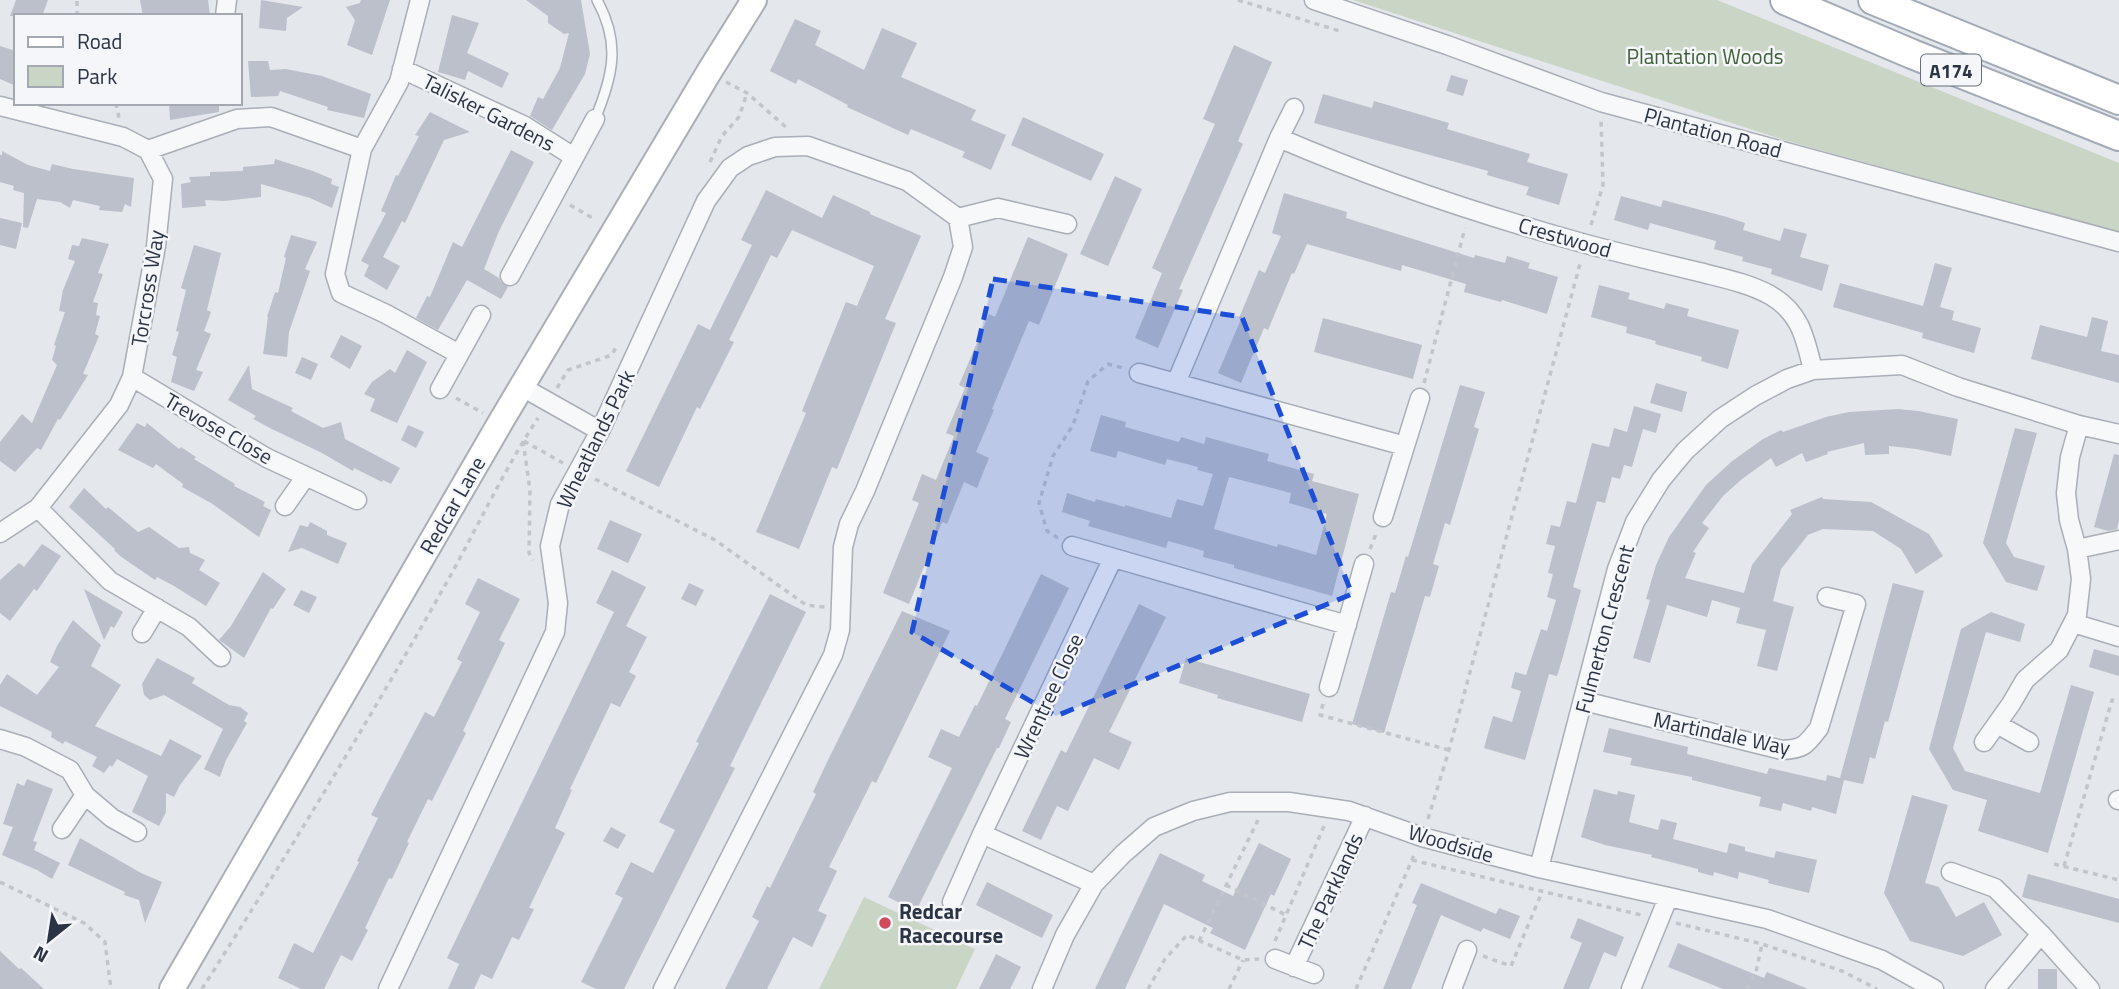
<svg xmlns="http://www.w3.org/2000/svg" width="2119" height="989" viewBox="0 0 2119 989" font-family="'Titillium Web',sans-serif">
	<rect width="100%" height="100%" fill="#e4e7ec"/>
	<path fill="#c9d6c5" d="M1353,0H1717L2119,163V233L1784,140Z
		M864,897L975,949L956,989H819Z"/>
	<path fill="#bbc0ca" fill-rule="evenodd" d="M16,0H48L42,16H10Z
		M140,0H208L210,16H143Z
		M261,0L303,7L287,18L286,31L259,28Z
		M361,0H390L372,55L347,45L355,20L346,7L360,3Z
		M526,0H581L590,54L585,74L552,130L530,116L538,97L543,99L560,68L569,33L564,34L548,23V16Z
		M452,15L479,23L467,53L509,73L502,88L468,71L465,80L438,72Z
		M795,19L821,31L815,45L864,70L882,28L917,43L901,77L976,110L971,120L1006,135L991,170L962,157L965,152L911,129L908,135L847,107L848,105L798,79L796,84L770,71Z
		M1234,45L1272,62L1238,141L1243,144L1179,289L1183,290L1158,348L1135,338L1162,273L1152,268L1215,124L1203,119Z
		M0,46L16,51V86L0,79Z
		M248,61H268L270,70L286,69L322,76L371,94L364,118L327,110L328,107L280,91L278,96L251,97Z
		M1451,75L1468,80L1463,96L1446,91Z
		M1323,94L1372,108L1374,101L1449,123L1447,129L1530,154L1527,162L1568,174L1559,205L1526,195L1529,187L1487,175L1488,171L1314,123Z
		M169,103H219V112L170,120Z
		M430,112L470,132L444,140L405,223L402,221L383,257L400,266L387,290L364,276L369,265L361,261L386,213L381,211L396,175L398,176L419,136L415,135Z
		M1023,117L1104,154L1091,181L1011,145Z
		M511,150L534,162L499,231L484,269L499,278L501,282L508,287L501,299L467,280L438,330L416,318L427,296L430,297L453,242L462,247Z
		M2,151L28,165L50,171L52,164L73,169L134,178L131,207L125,204L122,212L99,210L100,206L73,200L70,208L60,202L37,199L28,228L23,227L24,193L13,190L14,186L0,182V155H2Z
		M275,159L313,171L332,179L331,184L339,187L332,208L310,198L261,184V197L224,201L205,200L206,206L182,208L181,184L191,182L189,177L210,176V172L243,171V167L274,164Z
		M1115,176L1142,189L1108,266L1080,254Z
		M766,190L822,218L833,195L870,212V214L921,236L885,319L896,323L837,469L832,467L799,549L756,532L806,413L802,411L846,302L857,306L874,266L792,230L777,258L771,255L729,340L734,342L700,409L697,407L659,487L626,471L698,324L710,330L752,245L741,240Z
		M1284,193L1347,212L1346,218L1474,258L1475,255L1505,263L1507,256L1530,263L1528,268L1558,277L1547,314L1502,300L1501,302L1464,292L1466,284L1402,265L1401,271L1307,244L1294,274L1292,273L1268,330L1264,328L1241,383L1218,373L1241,319L1239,318L1259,270L1265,273L1281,236L1272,233Z
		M1621,196L1661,207L1663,200L1727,217L1745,223L1743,230L1780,241L1784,228L1807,234L1800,257L1829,265L1822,291L1771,274L1772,269L1742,261L1743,257L1714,249L1716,241L1650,223L1648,230L1614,220Z
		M0,218L22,223L16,249L0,245Z
		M291,235L317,242L305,269L310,271L289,332L287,357L263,354L268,317H267L275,292L278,293L286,258L284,257Z
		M1028,237L1068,254L1039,325L1029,321L992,409L994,410L976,452L989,458L977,488L964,482L947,524L942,522L909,604L883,593L919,503L912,500L922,474L936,480L954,436L946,433L965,388L959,385L989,314L995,317Z
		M82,238L109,244L98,273L103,274L93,302L98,303L96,315L100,316L95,334L99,336L83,374L88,375L60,420L58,419L41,450L37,448L15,472L0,461V442L22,414L32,423L57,365L52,360L56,346L54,345L65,312L59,311L63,290L75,261L68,259L72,245L79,246Z
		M194,245L221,253L207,310L211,312L204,331L211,334L196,370L203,372L194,391L171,382L177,357L172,355L179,332L176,331L186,290L181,288Z
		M1935,263L1952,268L1940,307L1954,311L1952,320L1981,328L1974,353L1922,338L1923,333L1833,307L1840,283L1923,306Z
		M1599,285L1630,293L1628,299L1664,309L1666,303L1689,309L1687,316L1739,330L1728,369L1701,361L1702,357L1655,344L1656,341L1626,333L1627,327L1591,317Z
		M2092,317L2108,321L2101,351L2119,355V383L2031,359L2040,325L2087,337Z
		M1323,318L1422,345L1413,379L1314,352Z
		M341,335L362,346L350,369L330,357Z
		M407,350L427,362L397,423L370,411L375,399L364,394L372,382L390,369L395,373Z
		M302,357L318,364L311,380L295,373Z
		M249,365L252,389L293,408L291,411L323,428L341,422L345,439L400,468L391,484L383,480L382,482L354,468L353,471L322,453L272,429L253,419L256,416L228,400Z
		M1656,383L1687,392L1682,412L1650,403Z
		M1460,385L1485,392L1474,427L1479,429L1450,525L1445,523L1433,564L1439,566L1430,597L1425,596L1384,733L1352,724L1391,592L1395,593L1406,556L1408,557Z
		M1634,406L1661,414L1656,433L1643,429L1632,467L1624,465L1620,479L1612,477L1605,503L1597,501L1573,587L1581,590L1562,660L1557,676L1549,674L1525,760L1484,748L1493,716L1512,722L1521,691L1511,688L1515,672L1526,675L1541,629L1547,631L1556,600L1547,597L1553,574L1548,573L1555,546L1546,544L1551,525L1560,527L1567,501L1576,503L1592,443L1609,447L1614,428L1627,432Z
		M1898,409L1918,411L1958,419L1951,456L1916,449L1889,446V454L1865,455L1864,443L1827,452L1828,454L1806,462L1802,453L1776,467L1771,458L1742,479L1723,496L1702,523L1709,528L1693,552L1696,553L1685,578L1744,593L1752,565L1792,514L1790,510L1822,497L1823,499L1871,502L1929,534L1943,556L1916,574L1901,549L1873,531L1823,529L1808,535L1781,569L1773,601L1794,607L1777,671L1757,666L1766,630L1736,623L1740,608L1712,600L1707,617L1667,605L1650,663L1633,658L1650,600L1646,599L1656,565L1669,537L1706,485L1731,462L1763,439L1781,430L1783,432L1826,417L1849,412Z
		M1101,415L1126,422L1125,427L1179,442L1181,437L1204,444L1206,437L1269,454L1267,461L1314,474L1312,481L1359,494L1332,596L1234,568V565L1203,557L1204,551L1168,541L1166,548L1088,526L1090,521L1062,512L1067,493L1095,502L1096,499L1125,507V505L1171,518L1177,499L1203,506L1213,474L1197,470L1198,467L1167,459L1165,465L1118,451L1116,458L1090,451ZM1229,477L1291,493L1289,503L1327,514L1316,555L1278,544L1277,547L1214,529Z
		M137,423L145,427L147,423L179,449L181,447L196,457L194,459L235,484L234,486L265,502L263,506L271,510L259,537L211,503L182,487L183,484L156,464L153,468L118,450Z
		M408,425L424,432L416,448L401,440Z
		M2015,428L2037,433L2006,543L2014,557L2045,566L2037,591L2006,582L1983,543Z
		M2114,454L2119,455V521L2117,529L2108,531L2094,527Z
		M84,488L106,509L108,507L138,532L149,527L179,548L189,547L190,553L205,560L199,570L220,583L206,606L174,586L157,577L155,580L120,556L114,550L115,549L69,507Z
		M610,520L642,534L628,563L597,549Z
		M310,522L327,531V535L347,543L338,564L302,548L288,552L300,525L308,527Z
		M42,544L61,556L37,591L34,589L10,621L0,613V580L19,563L24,567Z
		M612,570L646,587L626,626L647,637L629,672L636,676L620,707L611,703L570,789L572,790L555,828L565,833L529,908L534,909L519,940L512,937L492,979L481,974L474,989H448L459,964L447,958L614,612L596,603Z
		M263,572L286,589L273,609L271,608L244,658L219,640L231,626Z
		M1041,574L1069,588L1005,719L1011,722L999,748H997L916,911L888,897L952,768L928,757L941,729L959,737L975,705L977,706Z
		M478,578L520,599L499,640L505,643L463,731L466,733L432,801L428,799L407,842L409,843L392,879L389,878L365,928L368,930L352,961L341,955L324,989H301L278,978L294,943L313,953L359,862L357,861L378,818L371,815L388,782L425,712L434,717L462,662L457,659L480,612L465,604Z
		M689,583L704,590L696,606L681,599Z
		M1893,583L1924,591L1888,722L1885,721L1875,759L1870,757L1863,784L1844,780L1836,814L1812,807L1811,811L1783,803L1781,811L1759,806L1761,797L1692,780V777L1630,765L1632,758L1603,752L1609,728L1688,747L1687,754L1767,774L1769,768L1826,781L1827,775L1840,778Z
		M84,589L123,612L114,628L111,626L104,640Z
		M301,590L317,597L309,613L293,605Z
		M770,594L806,612L730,766L735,768L624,989H596L581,982L623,898L615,894L631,862L653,873L675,830L659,822L699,743L696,742Z
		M1139,604L1166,617L1109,732L1132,742L1119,770L1094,758L1068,811L1057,806L1041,840L1022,831L1061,750L1066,753Z
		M902,611L950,631L876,783L872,781L829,867L837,871L818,911L827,915L812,947L793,937L767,989H725L759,921L752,917L767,886L770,888L816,794L813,792L829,758Z
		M1991,612L2025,624L2020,642L1986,632L1953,748L1965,771L2040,793L2071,685L2094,692L2048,853L1978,831L1987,800L1953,790L1929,749L1961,629Z
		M73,620L101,645L91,666L121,685L95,726L161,756L170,739L202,756L180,785L174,797L166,793V812L159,826L132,812L148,776L117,759L112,767L110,765L104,773L92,766L97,757L65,741L63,744L51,737L52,732L0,706V685L7,674L37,695L59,667L50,662L57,646Z
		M2094,649L2119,656V676L2089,667Z
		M157,658L195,678L192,683L229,705L240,707L248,713L244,721L247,723L226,760L220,777L204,769L223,729L164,695L150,700L144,695L142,684Z
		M1186,658L1310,694L1302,722L1217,698L1218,695L1179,683Z
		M27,779L53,789L33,841L37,842L34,850L60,863L52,879L37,870L2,855L13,827L3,824L17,783L24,786Z
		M1594,789L1617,795L1618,791L1635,795L1629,822L1658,830L1661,819L1677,823L1673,839L1727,853L1729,843L1745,847V851L1774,858L1776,851L1817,860L1809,893L1768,883L1769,880L1739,872L1738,879L1714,872L1713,876L1698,872V869L1651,857L1652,855L1605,845L1581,837Z
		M1912,795L1948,805L1925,883L1939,887L1956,917L1984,902L2002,935L1963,956L1910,941L1884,893Z
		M611,827L626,835L618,849L603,841Z
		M80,838L141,873L162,882L145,923L139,900L124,895L125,892L68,865Z
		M1259,843L1291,859L1274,896L1271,894L1245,950L1210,933L1213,928L1164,904L1125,989H1095L1160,853L1205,875L1202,881L1233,896Z
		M2028,874L2119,899V923L2022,897Z
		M987,882L1053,915L1042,938L976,905Z
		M1421,883L1496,914L1499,908L1520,916L1510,939L1483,928L1481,932L1441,915L1411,989H1383L1417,905L1412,903Z
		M1578,918L1624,937L1616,957L1604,952L1589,989H1563L1582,943L1570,938Z
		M1678,943L1764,978L1767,972L1808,989H1723L1668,967Z
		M0,951L19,969L21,968L44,989H0Z
		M996,954L1021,967L1010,989H979Z
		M2038,969H2057V989H2038Z"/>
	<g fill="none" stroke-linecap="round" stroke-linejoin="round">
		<g stroke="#a9aeb7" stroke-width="12">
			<path id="lane" d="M595,119C613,76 621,43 597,0"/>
		</g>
		<g stroke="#a9aeb7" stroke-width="21">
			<path id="street" d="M420,0L399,82L362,149L335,274L341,293L386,314L459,354
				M1314,0L1447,45L1601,102L2119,242
				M225,16L227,0
				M402,69L525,126L574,157
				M0,106L123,137L148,150L163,179L156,246L132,377L119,405L38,508L0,533
				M1279,138C1379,181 1481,215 1586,244C1623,254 1661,263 1699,272C1722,278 1748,283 1770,295C1801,313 1805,338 1813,370
				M148,150L237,119L271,117L362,149
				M958,218L998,208L1067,224
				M510,276L595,119
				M1139,373L1405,446
				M132,377L267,458L357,500
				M1176,383L1279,138L1294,108
				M522,387L600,431
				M440,389L481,315
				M285,506L306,476
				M38,508L110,581L189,627L221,657
				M1383,517L1420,398
				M1072,546L1347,625
				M2077,549L2119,540
				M2073,623L2119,637
				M142,633L157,608
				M1329,687L1364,564
				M1584,701L1782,750C1804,749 1806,745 1819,728L1856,604L1827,597
				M1997,724L2029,742
				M0,739L26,747L70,770L85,795L112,818L137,832
				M1984,742L2011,704L2025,680L2059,650L2077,615L2081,579L2077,549L2069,520L2066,493L2070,457L2079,425
				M2118,800H2119
				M62,829L85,795
				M982,834L1094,884
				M1539,868L1617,569L1635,522L1661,480L1685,451L1720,419L1755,396L1787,379L1813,370L1902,365L1958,387L2079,425L2119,434
				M1951,872L1995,888L2041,934L2090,989
				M952,902L982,834L1113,558
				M1275,959L1314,974
				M1294,967L1365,816
				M388,989L555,632L558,603L550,546L560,504L600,431L706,201L730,168L748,156L775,147L808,146L907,181L958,218L963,247L953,277L865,491L849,524L843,547L840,630L833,655L663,989
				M1042,989L1065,935L1094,884L1123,854L1154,827L1193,811L1230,802H1289L1349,811L1422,837L1539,868L1767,919L1882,960L1934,989
				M1452,989L1467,950
				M1631,989L1668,898
				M1995,989L2041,934"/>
		</g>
		<g stroke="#a9aeb7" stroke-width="28">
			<path id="secondary" d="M172,989L500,423L709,72L754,0"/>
		</g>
		<g stroke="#a3abb8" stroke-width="32">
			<path id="primary" d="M1785,0L1912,54L2119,136
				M1873,0L2119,100"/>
		</g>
		<path stroke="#c2c5cb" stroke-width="3.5" stroke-dasharray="5 5" stroke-linecap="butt" d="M1238,0L1343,32
			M77,16V0
			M726,82L747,93L787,128
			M116,103L119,118
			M710,162L722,136L739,117L747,93
			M570,205L596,220
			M1591,225L1603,185L1601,119
			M1424,383L1465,228
			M557,388L568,370L612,355L616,347
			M456,398L483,413
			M523,441L530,490L529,553L533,560
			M524,441L563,463
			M595,479L715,540L806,605L825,607
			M1058,538L1047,531L1039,503L1053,456L1073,425L1088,381L1108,364L1123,368
			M1370,549L1376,534
			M1323,704L1320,715L1449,750
			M1428,819L1449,750L1581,260
			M1412,860L1641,915
			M2054,864L2119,880
			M2064,866L2112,700L2119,702
			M0,882L84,923L105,942L111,989
			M1226,885L1286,915
			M1676,923L1762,944L1842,971L1877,989
			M1199,941L1258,820
			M1275,941L1324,826
			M1483,956L1511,966L1542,892
			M202,989C287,855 370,719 448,580C478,526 504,470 538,418
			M1148,989L1165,959L1187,935L1243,960L1259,959
			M1229,989L1243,960
			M1356,989L1415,853
			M1747,989L1756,972L1762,944"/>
		<use href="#lane" stroke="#f7f8fa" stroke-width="9"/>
		<use href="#street" stroke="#f7f8fa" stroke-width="18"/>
		<use href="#secondary" stroke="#fff" stroke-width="24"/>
		<use href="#primary" stroke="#fff" stroke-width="28"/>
	</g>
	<path fill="#1d4ed8" fill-opacity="0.2" stroke="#1d4ed8" stroke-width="5" stroke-dasharray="14 9" stroke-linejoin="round" d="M993,279L1242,317L1352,594L1056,716L912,632Z"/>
	<circle fill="#d1495b" stroke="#f4f6f9" stroke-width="2.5" cx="885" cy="923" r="7"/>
	<g text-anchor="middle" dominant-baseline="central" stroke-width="5" stroke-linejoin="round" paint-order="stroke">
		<rect fill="#f4f6f9" stroke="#676e7b" stroke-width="2" x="1921" y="54.5" width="60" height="31" rx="5"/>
		<g font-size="19" font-weight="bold" fill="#2b3445">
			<text x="1951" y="70">A174</text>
		</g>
		<g font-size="21" fill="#3f6138" stroke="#f4f6f9">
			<text x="1705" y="56">Plantation Woods</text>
		</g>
		<g font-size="21" fill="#2b3445" stroke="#f4f6f9">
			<text transform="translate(489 112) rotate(27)">Talisker Gardens</text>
			<text transform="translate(1713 132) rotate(15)">Plantation Road</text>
			<text transform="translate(1565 237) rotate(16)">Crestwood</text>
			<text transform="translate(147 288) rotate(-81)">Torcross Way</text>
			<text transform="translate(219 428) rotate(30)">Trevose Close</text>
			<text transform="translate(595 439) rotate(-64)">Wheatlands Park</text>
			<text transform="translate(452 505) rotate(-60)">Redcar Lane</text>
			<text transform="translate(1604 629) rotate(-75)">Fulmerton Crescent</text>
			<text transform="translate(1048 696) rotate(-65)">Wrentree Close</text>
			<text transform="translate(1722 733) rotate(12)">Martindale Way</text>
			<text transform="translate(1451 843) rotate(16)">Woodside</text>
			<text transform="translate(1330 891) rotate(-65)">The Parklands</text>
		</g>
		<g font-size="21" font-weight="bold" fill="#2b3445" stroke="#f4f6f9" text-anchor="start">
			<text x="899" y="911">Redcar<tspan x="899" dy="24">Racecourse</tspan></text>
		</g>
	</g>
	<rect x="14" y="14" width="228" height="91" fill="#f4f6f9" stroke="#a4a8b1" stroke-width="2"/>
	<rect x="28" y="37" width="35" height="10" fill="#ffffff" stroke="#a4a8b1" stroke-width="2"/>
	<text x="77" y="49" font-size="21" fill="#2b3445">Road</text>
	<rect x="28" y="66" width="35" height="21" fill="#c9d6c5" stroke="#a4a8b1" stroke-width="2"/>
	<text x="77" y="84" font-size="21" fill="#2b3445">Park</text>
	<g transform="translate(49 940) rotate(210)" stroke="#f4f6f9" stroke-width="5" paint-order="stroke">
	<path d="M0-5L12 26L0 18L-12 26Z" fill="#2b3445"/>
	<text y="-10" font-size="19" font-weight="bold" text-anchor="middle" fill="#2b3445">N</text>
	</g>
</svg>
